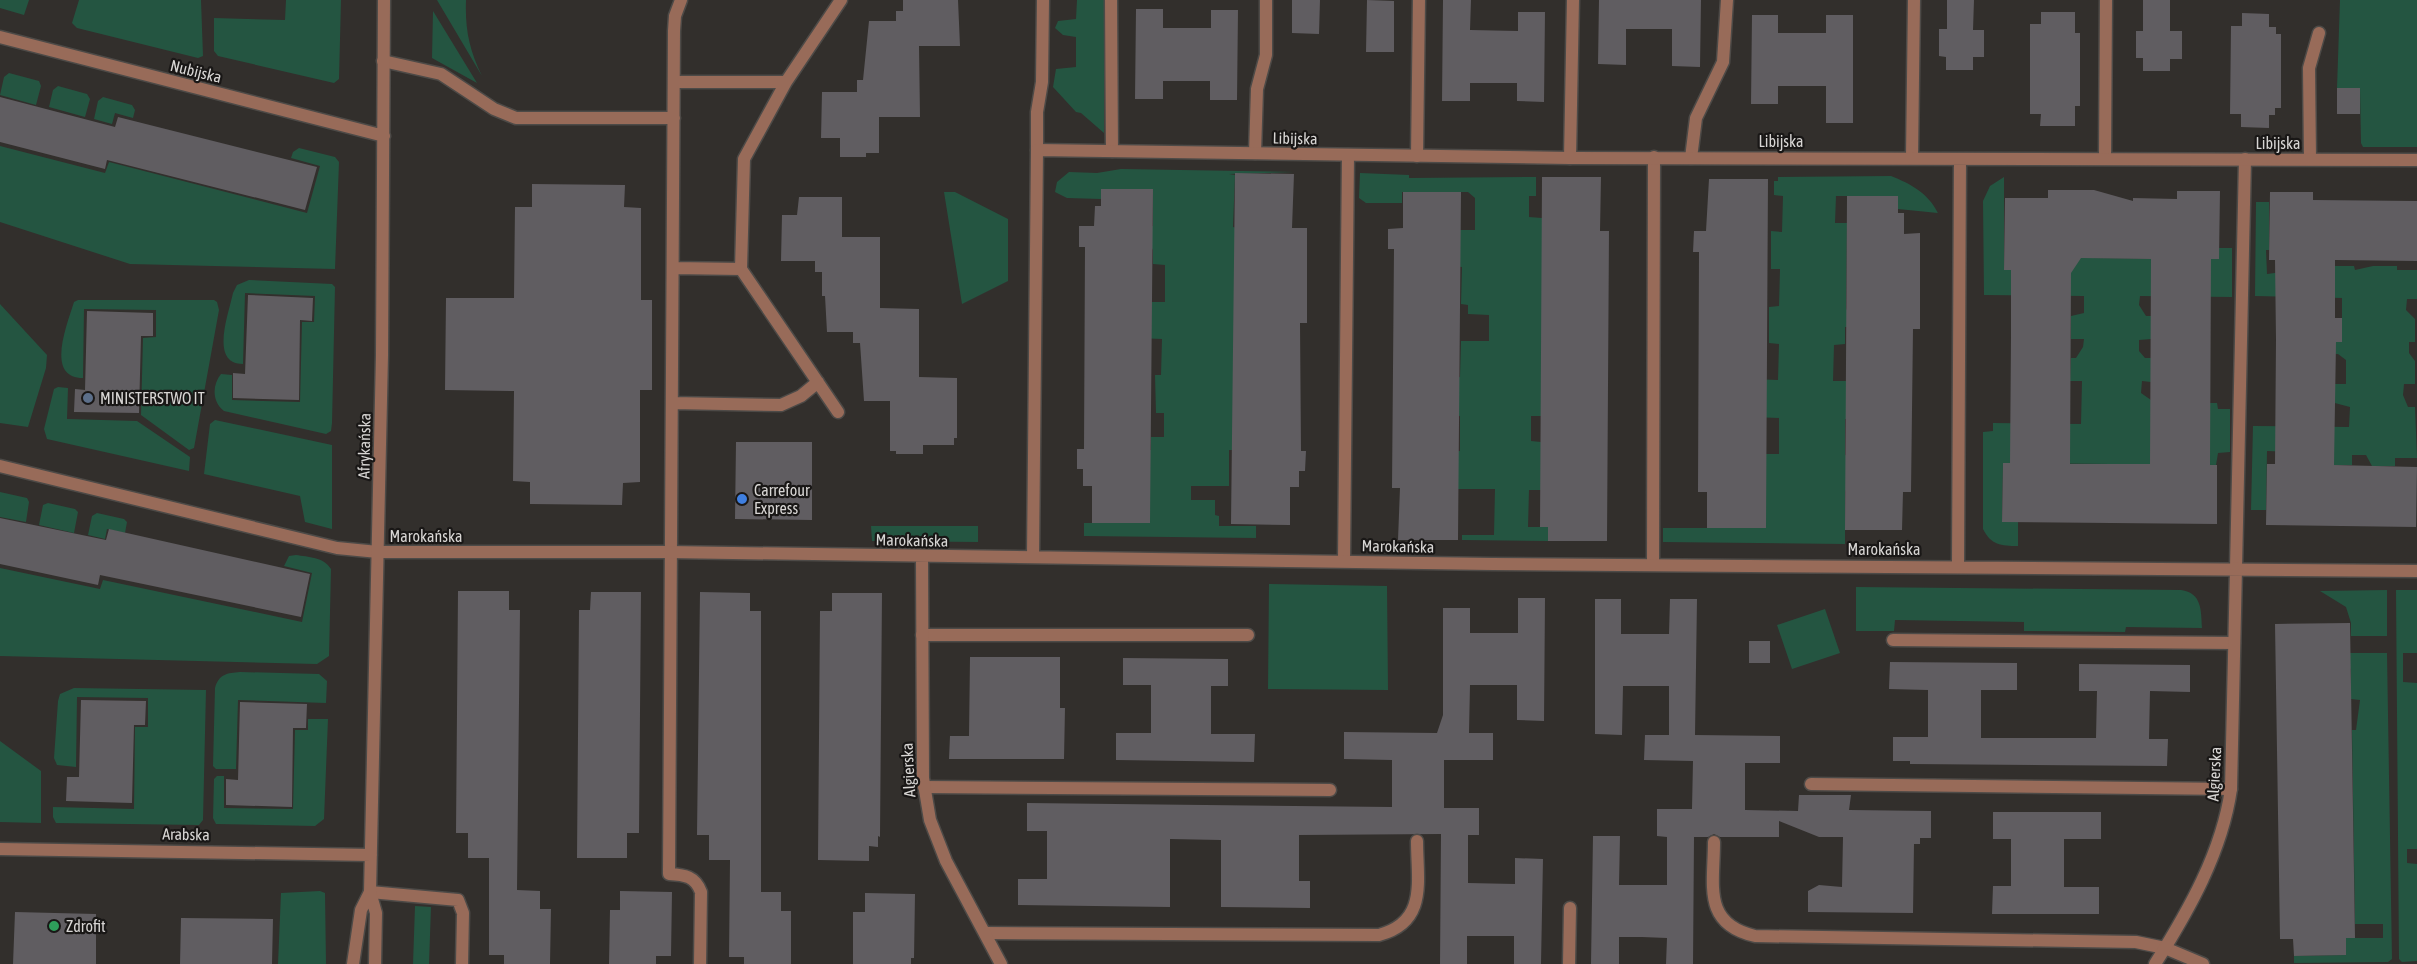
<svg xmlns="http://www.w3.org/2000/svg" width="2417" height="964" viewBox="0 0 2417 964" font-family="'Asap Condensed',sans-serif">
	<rect width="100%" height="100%" fill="#322f2c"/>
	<path fill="#245541" d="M0,0H29L24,15L0,8Z
		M79,0H201L203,56L198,58L77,28L72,23Z
		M286,0H341L339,79L334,83L218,56L214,51V18L285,20Z
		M437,0H466C465,29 469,49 482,76Z
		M1077,0H1104V133L1081,113L1076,112L1053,87L1056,69L1076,67V37L1063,35L1055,28L1058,21L1076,19Z
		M2340,0H2417V147H2363L2361,143L2360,89L2337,88Z
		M433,11L477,83L432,58Z
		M9,73L39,81L41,86L36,105L0,95L4,77Z
		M58,86L87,94L90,99L85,117L49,107L53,90Z
		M103,97L132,105L135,110L133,118L115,113L112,124L94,119L98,101Z
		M0,146L105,173L109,162L307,213L320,166L291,158L293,152L299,148L335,157L339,162L335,269L130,264L0,222Z
		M1121,169L1294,172L1229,174L1235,175L1233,227L1237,228L1233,450H1229V486H1191V500H1215V515L1219,516V526H1256V538L1084,536V523H1150V486L1135,450H1151V437H1164V413H1156L1155,375H1161L1162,339L1137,338V302H1165V265L1153,264V250L1138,227L1153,226V190L1101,189V199L1067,198L1055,192L1057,182L1069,172L1097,173Z
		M1360,173L1409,175V178L1536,177V196H1529V217L1542,218L1557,416H1531V441L1541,442V490H1529L1528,527H1548V541L1462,540V535H1494L1495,489H1458L1444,452L1460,451V416L1445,415V378L1460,377L1461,341H1489V315L1468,314V305L1461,304L1462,267L1446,266L1447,230H1475V198L1468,192H1402V203H1366L1359,198Z
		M1891,176C1911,184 1928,193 1938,213L1898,209V196H1836L1835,223H1847L1846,308L1853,327H1845V344L1834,345L1833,381H1861V419H1845V455L1860,456L1845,492V544L1663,542V528H1766V491H1751V454H1779V418L1752,417V379L1778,380L1779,344L1769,343V307L1779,306L1780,269H1771V231L1782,232L1783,196L1774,195V181H1778V177Z
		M2004,177V269L2088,249L2089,258L2218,259L2219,248H2232V297L2140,296L2139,305L2146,316H2151V339L2139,340V351L2145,358H2151V382L2142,381L2141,393L2151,400L2210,425L2198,403H2217L2218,409H2230V452L2218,453L2216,465L2003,463L2002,522H2005V513H2018V546C2001,546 1991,545 1983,529V432L1993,431V423L2081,424L2082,381H2070L2071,358H2076L2083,347L2084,339H2071V316L2084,313V296L1984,295L1983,201L1990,186Z
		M944,192H955L1008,219V281L962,304Z
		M2256,202H2269V250H2266L2267,274L2330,266H2354L2355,270L2373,266H2397V270H2417V299H2407L2406,310L2415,319V342H2409V353L2415,361V384H2404L2403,395L2408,407H2415L2417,458H2395V466H2372L2366,455H2352V465H2330L2295,452L2267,451L2266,510H2251L2253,426L2349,427L2350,407L2331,402V384H2346V360L2338,354H2331L2332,342H2342V298L2255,296Z
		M249,280L332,284L335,287L332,423L331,431L326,434L224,411C212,402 212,385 221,374L232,375V400L300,402L302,322H314L315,296L245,293L243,364C209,364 229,313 233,293L237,285Z
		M78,300H214L217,302L219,310L194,448L189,450L141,415L143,338L156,337V310L84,309L83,378C45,378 67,325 74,302Z
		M0,304L47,355L46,368L28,427L0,423Z
		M58,387L68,388L67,419L137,421L190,457L189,471L47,439L44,429L54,389Z
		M215,420L332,445V529L305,522L300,496L204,474L210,424Z
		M0,492L27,498L29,502L26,522L0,517Z
		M48,503L75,509L78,512L74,533L39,525L43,505Z
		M97,513L124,519L127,522L125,533L107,529L105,539L88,535L92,516Z
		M871,526H978V542L872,541Z
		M296,555C308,557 324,557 331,569L329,656L317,664L0,656V568L100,589L103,580L302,622L312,573L284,566L289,556Z
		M1269,584L1387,586L1388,690L1268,689Z
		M1856,587L2181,590C2202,593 2201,610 2202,628L2126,627L2125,632L2024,631V622L1895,620L1894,631H1856Z
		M2387,590V636H2351V623L2346,607L2320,591Z
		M2396,590H2417V653H2403V682L2417,683V849H2407V863L2417,864V961L2402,962L2399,959Z
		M1825,609L1840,653L1792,669L1777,625Z
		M2343,653H2387L2392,959L2388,962L2294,963V956L2346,955V938H2383V924H2355L2352,730H2356L2360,700L2351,699V670Z
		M240,672L319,674L327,681L326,703L238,700L236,769H216L213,766L215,688C219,674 227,673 240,672Z
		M74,688L206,690L203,820L199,825L56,823L53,817V807L134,809L135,727H148V698L77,697L76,767L57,765L54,758L58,701L60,694Z
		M308,719H328L324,819L315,826L216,824L213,818L214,779L217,776H224V808L293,809L295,730H308Z
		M0,741L41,771V823L0,822Z
		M320,891L325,893L326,964H278L281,893Z
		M415,906L431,907L429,964H413Z"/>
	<path fill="#605d61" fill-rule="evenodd" d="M903,0H958L960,46H919L920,117H879V153H866V157H840V138H821L822,92H857V80H863L869,21H896V11H903Z
		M1292,0H1320L1319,34L1292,33Z
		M1367,0L1394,1V52H1366Z
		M1443,0H1471L1470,30L1518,31V12H1545L1544,102L1517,101V83H1470V101H1442Z
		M1599,0H1701L1700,67L1672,66V29H1626V65L1598,64Z
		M1947,0H1974L1973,30H1984V57H1973V70H1946V57L1939,56V29H1947Z
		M2143,0H2170V31H2182V59H2170V71H2143V58H2136V31H2143Z
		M1136,9H1163V28H1211V10H1238L1237,100H1210V81H1163V99H1135Z
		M2041,12H2075V33H2080V106H2075V126H2040L2041,114H2030V24H2041Z
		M2242,13L2269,14V27H2276V34H2281V108H2275V115H2269V128L2241,127V114H2230L2231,26H2242Z
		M1752,15H1778V33H1826V15H1853V123H1826V86H1778V104H1751Z
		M2337,88H2360V114H2337Z
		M0,97L115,127L118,117L317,167L305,210L107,160L105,169L0,142Z
		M1235,173L1294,174L1292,228H1307V323H1300L1301,451H1306L1305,471H1299V487H1290V525L1231,524Z
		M1542,177H1601L1600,231H1609L1607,541H1548V527H1540Z
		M1709,179H1768L1766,528H1707V492H1698L1699,252H1693L1694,231H1706Z
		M532,184L625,185L624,207L641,208V300H652V390H640V482L623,483L622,505L530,504V482L513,481L514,391L445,390L446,298H514L515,207H532Z
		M1101,189H1153L1150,523H1092V486H1083V469H1077V449H1084L1085,247H1079V226H1094L1095,206H1101Z
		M2048,190H2094L2133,201V198L2177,199V191H2220L2219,259H2211L2210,465H2217V524L2002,522L2003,463H2010L2011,337V270H2004L2005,198H2048ZM2081,258L2151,259L2150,464H2070L2071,273Z
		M1403,192H1461L1458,540H1398L1400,488H1392L1394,249H1388V229L1403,228Z
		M2270,192H2313V200L2417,201V261L2335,260V318H2342V342H2336L2334,465L2417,467L2416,527L2266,525L2267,464H2275L2276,340L2275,260H2269Z
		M1847,196H1898V213H1904V234L1920,233V329H1913L1911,492H1903L1902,530H1845Z
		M799,197H842V237H880V308L919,309V377L957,378V438H954V445H923V454H896V451H890V401H864L860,343H853V332H827L825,296H822V272H815V261H781L782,215H797Z
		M248,295L313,298L312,321L300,320L299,400L233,398V373L245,374Z
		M87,311L153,313V336H141L139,413L74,412L75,389L85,390Z
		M736,442H812V520L735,519Z
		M0,518L106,540L109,529L310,574L301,617L100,575L98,585L0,564Z
		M458,591H509V610H520L517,890L540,891V909H551L550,964H504V955H489V858H468V833H456Z
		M591,592H641L639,833H627V858H577L579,610H590Z
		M700,592L750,593V611H761V892H781V911H791V964H744V957H729L730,860H709V835H697Z
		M832,593H882L880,837L878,836V847L869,846V861L818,860L820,611H832Z
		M1518,598H1545L1544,721L1517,720V685H1470L1469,733H1493V760H1444V808H1479V835H1468V883L1515,884V858L1543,859L1541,964H1514V936H1467V964H1440L1441,834L1299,835V881H1310V908L1221,907V840L1170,839V907L1018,905V879H1047V831H1027V803L1392,807V760L1344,759V732L1437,733L1443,715V608H1470V633H1518Z
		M1595,599H1621V634H1669L1670,599H1697L1695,735L1780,736V763H1745V810L1798,811L1799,795H1851L1849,810L1931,811V838H1920V844H1914L1913,913L1808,912V891L1819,885L1842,887L1843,837H1819L1779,821V837H1720L1714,834L1708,837H1694L1693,964H1666L1667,938L1642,937H1619V964H1591L1593,836H1620L1619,885H1667V837L1657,836V809H1692L1693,761L1644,760L1645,735H1669V686H1623L1622,735L1595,734Z
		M2350,623L2355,938H2346V955L2294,956L2293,939H2280L2275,624Z
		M1749,641H1770V663H1749Z
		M970,657H1060V708H1065L1064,759H949L950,736H969Z
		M1123,658L1228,659V686H1211V734H1255L1254,762L1116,760V733H1151V685H1123Z
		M1890,662L2017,663V690H1981V738H2096L2097,691H2079V664L2190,665V692L2150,691L2149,739H2168L2167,766L1910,764V761H1893V737H1928V690L1889,689Z
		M81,700L146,701L145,725H134L132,803L66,801L67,777H79Z
		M240,702L307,704L306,728H293L292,807L226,805V779L238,780Z
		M1993,812H2101V839H2064V887H2099V914H1992L1993,886H2011V839H1993Z
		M620,891L672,892L671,956H656V964H609L610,910H620Z
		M865,893L915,894L914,958H911V964H853V912H865Z
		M15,912L96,914V964H13Z
		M181,918L273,919L272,964H180Z"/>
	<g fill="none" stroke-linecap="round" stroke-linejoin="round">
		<g stroke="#4d4a47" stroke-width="15">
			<path id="lane" d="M681,0L675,16L674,31L669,874C685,875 695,876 701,892L700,964
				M1111,0L1112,151
				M383,61L441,74L494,109L516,118H674
				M675,82H786
				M1037,150V112L1042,82L1043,0
				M1255,153L1257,89L1266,55V0
				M1417,156L1419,0
				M1570,158L1573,0
				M1691,158L1696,118L1723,62L1727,0
				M1912,158L1914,0
				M2105,158L2106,0
				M2310,159L2309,68L2319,33
				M673,268L741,269
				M672,403L781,405L801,396L818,382
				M838,412L741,269L744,159L786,82L841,0
				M0,466L337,548L378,552
				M1344,561L1348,155
				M1653,564L1654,157
				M2236,568L2245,159
				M922,635H1248
				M1893,640L2234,643
				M1811,784L2231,789
				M924,787L1330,790
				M1714,842C1714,885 1702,924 1755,936L2136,942L2165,948L2203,964
				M370,892L458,900L463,913L462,964
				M985,933L1379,935C1428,922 1417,881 1417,841
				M1569,964L1570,908"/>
		</g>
		<g stroke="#4d4a47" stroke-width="15">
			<path id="street" d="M0,37L384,136
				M378,552H669L1492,564L2417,571
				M1033,557L1037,150L1570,158L2417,160
				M922,558L923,778L930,820L946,861L1001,964
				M1958,565L1960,159
				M0,849L371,855
				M353,964L361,910L370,892
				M375,964L376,913L370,892L382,355L384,0
				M2155,964C2189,910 2222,852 2231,789L2236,568"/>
		</g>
		<use href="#lane" stroke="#986b59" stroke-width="12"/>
		<use href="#street" stroke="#986b59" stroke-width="12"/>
	</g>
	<circle fill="#5c6f8a" stroke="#191716" stroke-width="2" cx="88" cy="398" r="6"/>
	<circle fill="#3f7fe0" stroke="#191716" stroke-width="2" cx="742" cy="499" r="6"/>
	<circle fill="#2e9e5b" stroke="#191716" stroke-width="2" cx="54" cy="926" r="6"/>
	<g text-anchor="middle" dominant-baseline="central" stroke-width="4.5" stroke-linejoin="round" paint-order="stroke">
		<g font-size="16" fill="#d8d6d4" stroke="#191716">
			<text transform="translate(196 71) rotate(14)">Nubijska</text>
			<text transform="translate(1295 138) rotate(1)">Libijska</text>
			<text x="1781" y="141">Libijska</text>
			<text x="2278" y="143">Libijska</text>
			<text transform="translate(364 446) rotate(-89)">Afrykańska</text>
			<text x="426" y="536">Marokańska</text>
			<text transform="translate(912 540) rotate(1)">Marokańska</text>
			<text transform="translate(1398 546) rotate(1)">Marokańska</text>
			<text x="1884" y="549">Marokańska</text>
			<text transform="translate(908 770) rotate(-93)">Algierska</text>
			<text transform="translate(2214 774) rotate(-87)">Algierska</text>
			<text transform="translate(186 834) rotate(1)">Arabska</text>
		</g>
		<g font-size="16" fill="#d8d6d4" stroke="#191716" text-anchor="start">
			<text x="100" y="398">MINISTERSTWO IT</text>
			<text x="754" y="490">Carrefour<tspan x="754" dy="18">Express</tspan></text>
			<text x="66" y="926">Zdrofit</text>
		</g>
	</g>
</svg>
